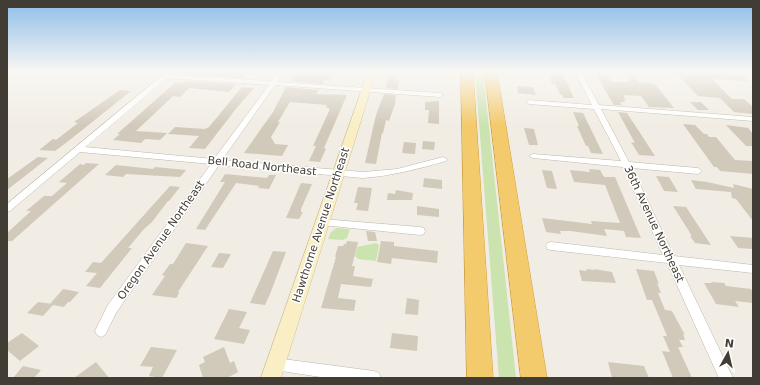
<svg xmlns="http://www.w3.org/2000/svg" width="760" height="385" viewBox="0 0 760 385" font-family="'DejaVu Sans',sans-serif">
	<rect width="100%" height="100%" fill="#f1ede4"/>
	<path fill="#cae3af" d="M475,72H483L516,378H499Z
		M337,228L350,229L347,238L343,240L328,239L331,232Z
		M376,243L379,245L376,261L358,259L355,256L357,247Z"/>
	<path fill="#d1c9ba" d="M185,72H230L246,73L242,78L184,74Z
		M297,72H335L330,81L324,80L322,84L290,81Z
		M551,72H562L574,98H564L562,95L560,94L555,84H552L549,75H552Z
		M597,72H605L612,82H630L624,72H632L639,82L655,84L674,108L649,107L641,96L623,95L626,100L623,99L625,102H620L622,105H614L595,73H597Z
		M675,72H738L749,81L712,79L732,99H744L753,107V114L734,112L720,98L698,96Z
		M388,76L398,77L397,80H399L398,89L386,88Z
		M184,81L236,84L229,92L189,88L180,97L173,96L136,131L167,133L160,140L145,139L141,143L113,140L120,134H117L176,82L184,83Z
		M517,86L533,87L536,95L518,93Z
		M242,87L254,88L235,110L205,149L189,148L199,136L168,134L175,127L205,129L209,127Z
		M286,87L319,90L316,94L347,95L324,148L326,149L320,162L309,161L316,146H313L330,109L326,107L327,105L290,102L278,122H280L271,137L275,144L288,145L282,156L244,153L273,112Z
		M120,90L131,91L71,139L55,151L39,150L53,139L56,140L78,123L74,122Z
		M384,94L396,95L395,104L389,121L386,120L383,133H382L376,164L365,163L376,115Z
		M439,101V124L428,123L429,110H425V102Z
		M690,102H701L709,110H698Z
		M573,112L583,113L603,154L591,153L588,146H586L577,126H579Z
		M618,112L627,113L655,156L639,155L631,142L635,143Z
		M683,124L695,125L704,134H707L709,137H716L735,160L753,161V174L720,171L717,167H714Z
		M726,125L748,128L753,134V146H746Z
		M524,128L534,129L538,145H529Z
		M423,141L435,142L434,150L422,149Z
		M404,142L416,143L415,154L402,153Z
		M38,157L48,158L7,190V179Z
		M86,163L99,164L12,241H7V233L31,211H26L44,196H52L67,183L59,182L80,164L84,165Z
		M116,165L153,169L155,167L186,170L180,177L126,174L123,177L105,175Z
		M589,169L600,170L604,177H615L641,238L626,237L624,231L604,229L607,236L570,231H560L561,234L546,232L542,218L592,224L591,221L620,223L605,185L574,182L570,170L590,172Z
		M542,170L552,171L557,189L547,188Z
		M225,174L267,178L269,175H276L269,189L258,188L259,186L236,183L205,230L196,229L225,182H220Z
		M656,176L669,177L678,192L664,191Z
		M424,178L442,180V189L423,187Z
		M691,180L707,182L734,188L733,184L753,189V221L736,199L732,198L731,192L696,189Z
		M301,183L312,184L301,209V212H303L299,219L286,218Z
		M170,186L180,187L169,201H168L152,222L144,229L128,248H132L100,288L86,286L97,273L85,272L93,262L101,263Z
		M358,187L372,188L368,211L356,210L358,203H354Z
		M396,190L413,193L412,200H387L388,193L395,194Z
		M417,206L439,209V217L417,215Z
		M673,206L686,207L711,245L695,243L690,236H692Z
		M366,231L375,232L377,241H368Z
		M730,236L753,238V249L738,248Z
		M347,241L358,242L352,266H355L353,276L373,279L371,287L341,284L338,298L356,300L354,311L321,308L336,257H335L338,246H343L344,244H346Z
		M381,241L394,242V246L438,251L437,263L392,258L391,264L377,262Z
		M186,243L208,246L178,292L179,293L177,297L175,298L152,295L165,276L162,275L170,264H173Z
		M273,251L286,252L270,294L265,305L250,303Z
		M219,253L231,254L223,268L211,267Z
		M586,269L595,270L594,269L612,272L616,283L582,281L579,270L587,271Z
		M636,269L654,271L659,284L657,283L661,293H658L665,310L672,311L685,335L683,334L685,340H679L683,347H678L692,378H673L662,351L670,352L663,336H667L652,300H647Z
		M711,282L724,283L726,286L751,289L753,292V303L735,301L739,307L716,304L704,283H712Z
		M63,289L79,292L70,302H68L64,307L53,305L43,316L27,313L38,302L52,304H50Z
		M407,298L419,300L418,315L405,314Z
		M229,309L247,312L239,328L250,330L244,344L214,339Z
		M22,333L39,346L20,361L7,350V343Z
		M392,333L418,336L417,351L390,348Z
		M151,347L177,350L162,378L149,376L153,367L140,366Z
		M224,347L230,363L234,361L238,372L227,378H203L199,365L205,362L203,357Z
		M96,362L109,378H74Z
		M608,362L644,366L649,378H612Z
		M23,366L41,370L34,378H13Z"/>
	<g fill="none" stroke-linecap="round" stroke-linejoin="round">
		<g stroke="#beb8aa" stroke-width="1">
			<path id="street" d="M166,72H173L171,75L271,81L278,72H284L277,82L440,93L443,95L440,97L275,85L222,160L363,172L397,169L443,157L447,159L446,161C418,169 391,176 363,178L219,165L116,313L105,335L101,337L97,335L95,331L108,305L211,164L80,152L10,211L7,212V204ZM167,78L269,85L214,159L85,147Z
				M575,72H581L599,105L753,117V121L601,109L629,162L698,168L702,171L698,174L632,168L674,256L753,265V273L679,265L733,378H719L667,263L551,250L547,249L546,246L547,243L551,242L663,255L623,167L533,158L529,156L533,154L621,161L594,109L529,104L526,102L529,100L592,105Z
				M322,219L420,227L424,228L425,231L424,234L420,235L322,225L319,224L317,222L319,220Z
				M275,358L374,371L379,373L381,378H327L275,370L270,369L268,364L270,359Z"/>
		</g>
		<g stroke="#cec196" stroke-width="1">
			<path id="secondary" d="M368,72H376L281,378H261Z"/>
		</g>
		<g stroke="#d19f3d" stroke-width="1">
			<path id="highway" d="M461,72H473L493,378H467Z
				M485,72H497L547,378H521Z"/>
		</g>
		<use href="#street" fill="#fff" fill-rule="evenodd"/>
		<use href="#secondary" fill="#faefc4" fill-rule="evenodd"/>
		<use href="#highway" fill="#f3ca6c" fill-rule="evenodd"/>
	</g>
	<linearGradient id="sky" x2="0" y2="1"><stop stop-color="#8dbde9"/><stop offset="0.57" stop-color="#f9f7f3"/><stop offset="1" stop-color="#f9f7f3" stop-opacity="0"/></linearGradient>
	<rect width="760" height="126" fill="url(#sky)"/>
	<g text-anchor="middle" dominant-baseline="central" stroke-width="3" stroke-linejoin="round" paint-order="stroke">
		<g font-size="11" fill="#423d34" stroke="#fff">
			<text transform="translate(262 166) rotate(6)">Bell Road Northeast</text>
			<text transform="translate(654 224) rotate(65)">36th Avenue Northeast</text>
			<text transform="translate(321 225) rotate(-72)">Hawthorne Avenue Northeast</text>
			<text transform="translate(161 240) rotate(-55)">Oregon Avenue Northeast</text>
		</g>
	</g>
	<rect width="760" height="385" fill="none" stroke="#423d34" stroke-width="16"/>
	<g transform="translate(728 353) rotate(8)" stroke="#ffffff" stroke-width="3" paint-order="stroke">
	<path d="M0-3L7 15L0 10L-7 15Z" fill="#423d34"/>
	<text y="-6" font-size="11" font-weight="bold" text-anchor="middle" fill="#423d34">N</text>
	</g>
</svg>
